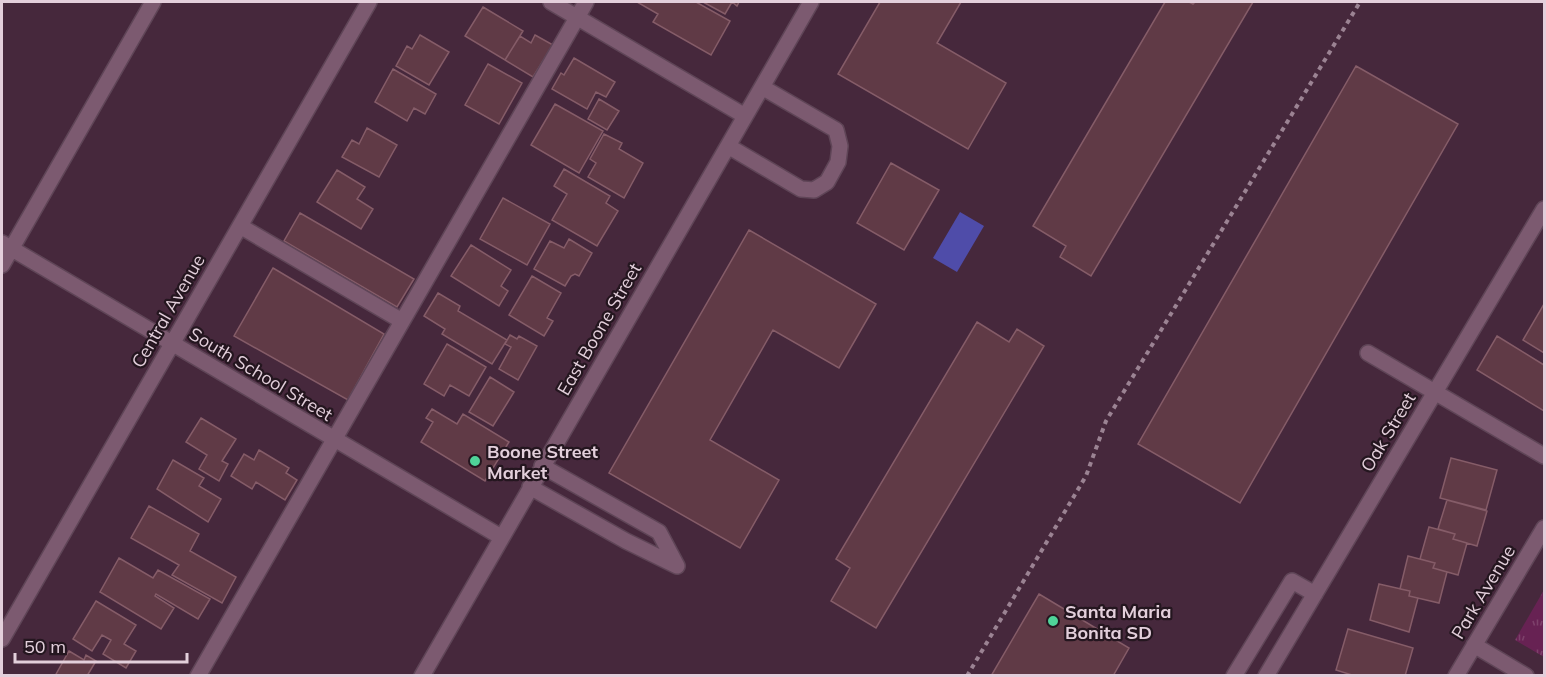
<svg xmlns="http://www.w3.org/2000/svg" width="1546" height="677" viewBox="0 0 1546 677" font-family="Mulish,sans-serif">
	<defs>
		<pattern id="park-tufts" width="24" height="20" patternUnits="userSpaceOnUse" patternTransform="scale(1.5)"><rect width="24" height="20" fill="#672253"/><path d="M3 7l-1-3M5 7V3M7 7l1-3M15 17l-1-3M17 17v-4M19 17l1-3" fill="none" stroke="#7d416b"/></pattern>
	</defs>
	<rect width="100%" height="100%" fill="#46283c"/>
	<path fill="url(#park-tufts)" d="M1544,590V657L1515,640Z"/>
	<path fill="#4f4ca9" d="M960,212L984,226L957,272L933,258Z"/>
	<path fill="#603a46" stroke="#855c68" stroke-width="1.5" d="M637,2H696L730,21L711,55L653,22L658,14Z
		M703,2H739L737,6L732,2L725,14Z
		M880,2H961L937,43L1006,83L968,149L838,74Z
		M1165,2H1189L1193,4L1195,2H1253L1091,276L1060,257L1066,246L1033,226Z
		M483,7L523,31L505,60L465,36Z
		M420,35L449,52L429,85L396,66L407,46L412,49Z
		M535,35L553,45L533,77L505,60L520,36L531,43Z
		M574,58L615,82L606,97L596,92L587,109L552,89L561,73L564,75Z
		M488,64L522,83L499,124L465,105Z
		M1356,66L1458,124L1240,503L1138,444Z
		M393,69L436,94L425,114L414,108L407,121L375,102Z
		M599,99L619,111L607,130L588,119Z
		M555,104L603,131L579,173L531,145Z
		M367,128L397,145L379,177L342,157L352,140L359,144Z
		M604,134L622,143L619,149L643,163L624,198L588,177L596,163L590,159Z
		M891,163L939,190L904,250L857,223Z
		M564,169L610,196L606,203L618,211L597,246L552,220L567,194L554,186Z
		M337,170L365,187L357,199L373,209L361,229L317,202Z
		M503,198L550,224L527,265L480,239Z
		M300,213L414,279L397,307L284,241Z
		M749,230L876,304L839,368L773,330L710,440L779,480L740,548L609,473Z
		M569,239L592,253L579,276L575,274L571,276L565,286L534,269L550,241L564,248Z
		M471,245L511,270L501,286L508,291L499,306L451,276Z
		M273,268L384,334L348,400L234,336Z
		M532,276L561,293L547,318L553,321L544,336L509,315Z
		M438,293L460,306L458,311L507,340L492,364L442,334L445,329L424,316Z
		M1544,304V353L1523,340Z
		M977,322L1009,342L1017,329L1044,346L876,628L831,601L850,568L836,559Z
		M510,335L517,339L519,336L537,346L518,380L499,369L511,347L505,344Z
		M1497,336L1544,365V411L1477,370Z
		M447,344L486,367L469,396L450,385L444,396L424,384Z
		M490,377L514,392L493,426L469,412Z
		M432,409L457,424L463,414L509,442L485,481L421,442L433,422L426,418Z
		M201,418L236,439L222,461L228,464L219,481L199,469L207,455L186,442Z
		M259,450L289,468L286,473L297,480L285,500L256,482L252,489L231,476L244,454L254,460Z
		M1451,458L1497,470L1486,510L1440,498Z
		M173,460L204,478L199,486L221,499L208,522L157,489Z
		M1447,500L1487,511L1477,546L1453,539L1455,534L1438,529Z
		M149,506L199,534L190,551L236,577L222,603L172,575L179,565L131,538Z
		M1429,527L1455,534L1453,539L1467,543L1458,575L1433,568L1435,563L1420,559Z
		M1408,556L1435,563L1433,568L1447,572L1439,603L1409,596L1410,591L1400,589Z
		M119,558L153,578L158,570L210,599L198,619L156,594L155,596L174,608L161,629L100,592Z
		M1379,584L1410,591L1409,596L1418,598L1409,632L1370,620Z
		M1039,594L1129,648L1113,676H991Z
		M96,601L136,625L124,644L136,651L126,668L103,654L111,640L102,635L92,651L73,639Z
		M1348,629L1413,648L1405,676H1355L1336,670Z
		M69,651L84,660L86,655L96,661L87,676H55Z"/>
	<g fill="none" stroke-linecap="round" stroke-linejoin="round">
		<g stroke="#5f4557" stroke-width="18">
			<path id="minor" d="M551,2L745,116
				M728,146L801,189L814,190L827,182L838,162L840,146L836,130L762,87
				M240,226L402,321
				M2,243L501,537
				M2,265L153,2
				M1368,353L1544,456
				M542,466L659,532L677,566
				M530,487L626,541L677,566
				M2,639L369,2
				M1474,645L1526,676
				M198,676L586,2
				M422,676L811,2
				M1234,676L1292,581L1315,594
				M1266,676L1544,209
				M1456,676L1544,528"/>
		</g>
		<path stroke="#9b8393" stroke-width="4" stroke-dasharray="4.5 4.5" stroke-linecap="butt" d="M967,676L1086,476L1106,421L1360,2"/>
		<use href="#minor" stroke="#7c5a70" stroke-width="15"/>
	</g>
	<g fill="#4fd399" stroke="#24161f" stroke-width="2">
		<circle cx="475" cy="461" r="6"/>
		<circle cx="1053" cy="621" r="6"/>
	</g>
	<g text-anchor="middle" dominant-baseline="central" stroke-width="4.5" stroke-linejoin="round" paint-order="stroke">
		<g font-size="18" fill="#e3cfdb" stroke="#24161f">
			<text transform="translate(168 311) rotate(-60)">Central Avenue</text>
			<text transform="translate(599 329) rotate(-60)">East Boone Street</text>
			<text transform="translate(261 374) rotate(31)">South School Street</text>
			<text transform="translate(1388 432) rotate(-59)">Oak Street</text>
			<text transform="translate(1483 592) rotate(-59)">Park Avenue</text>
		</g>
		<g font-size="18" font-weight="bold" fill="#e3cfdb" stroke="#24161f" text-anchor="start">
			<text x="487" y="451">Boone Street<tspan x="487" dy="21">Market</tspan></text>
			<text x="1065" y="611">Santa Maria<tspan x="1065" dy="21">Bonita SD</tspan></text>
		</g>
	</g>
	<rect width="1546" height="677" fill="none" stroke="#e3cfdb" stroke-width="6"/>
	<path d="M15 653v9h172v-9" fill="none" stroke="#e3cfdb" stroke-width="3"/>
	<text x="24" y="653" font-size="18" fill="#e3cfdb" stroke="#24161f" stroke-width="4.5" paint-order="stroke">50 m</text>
</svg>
